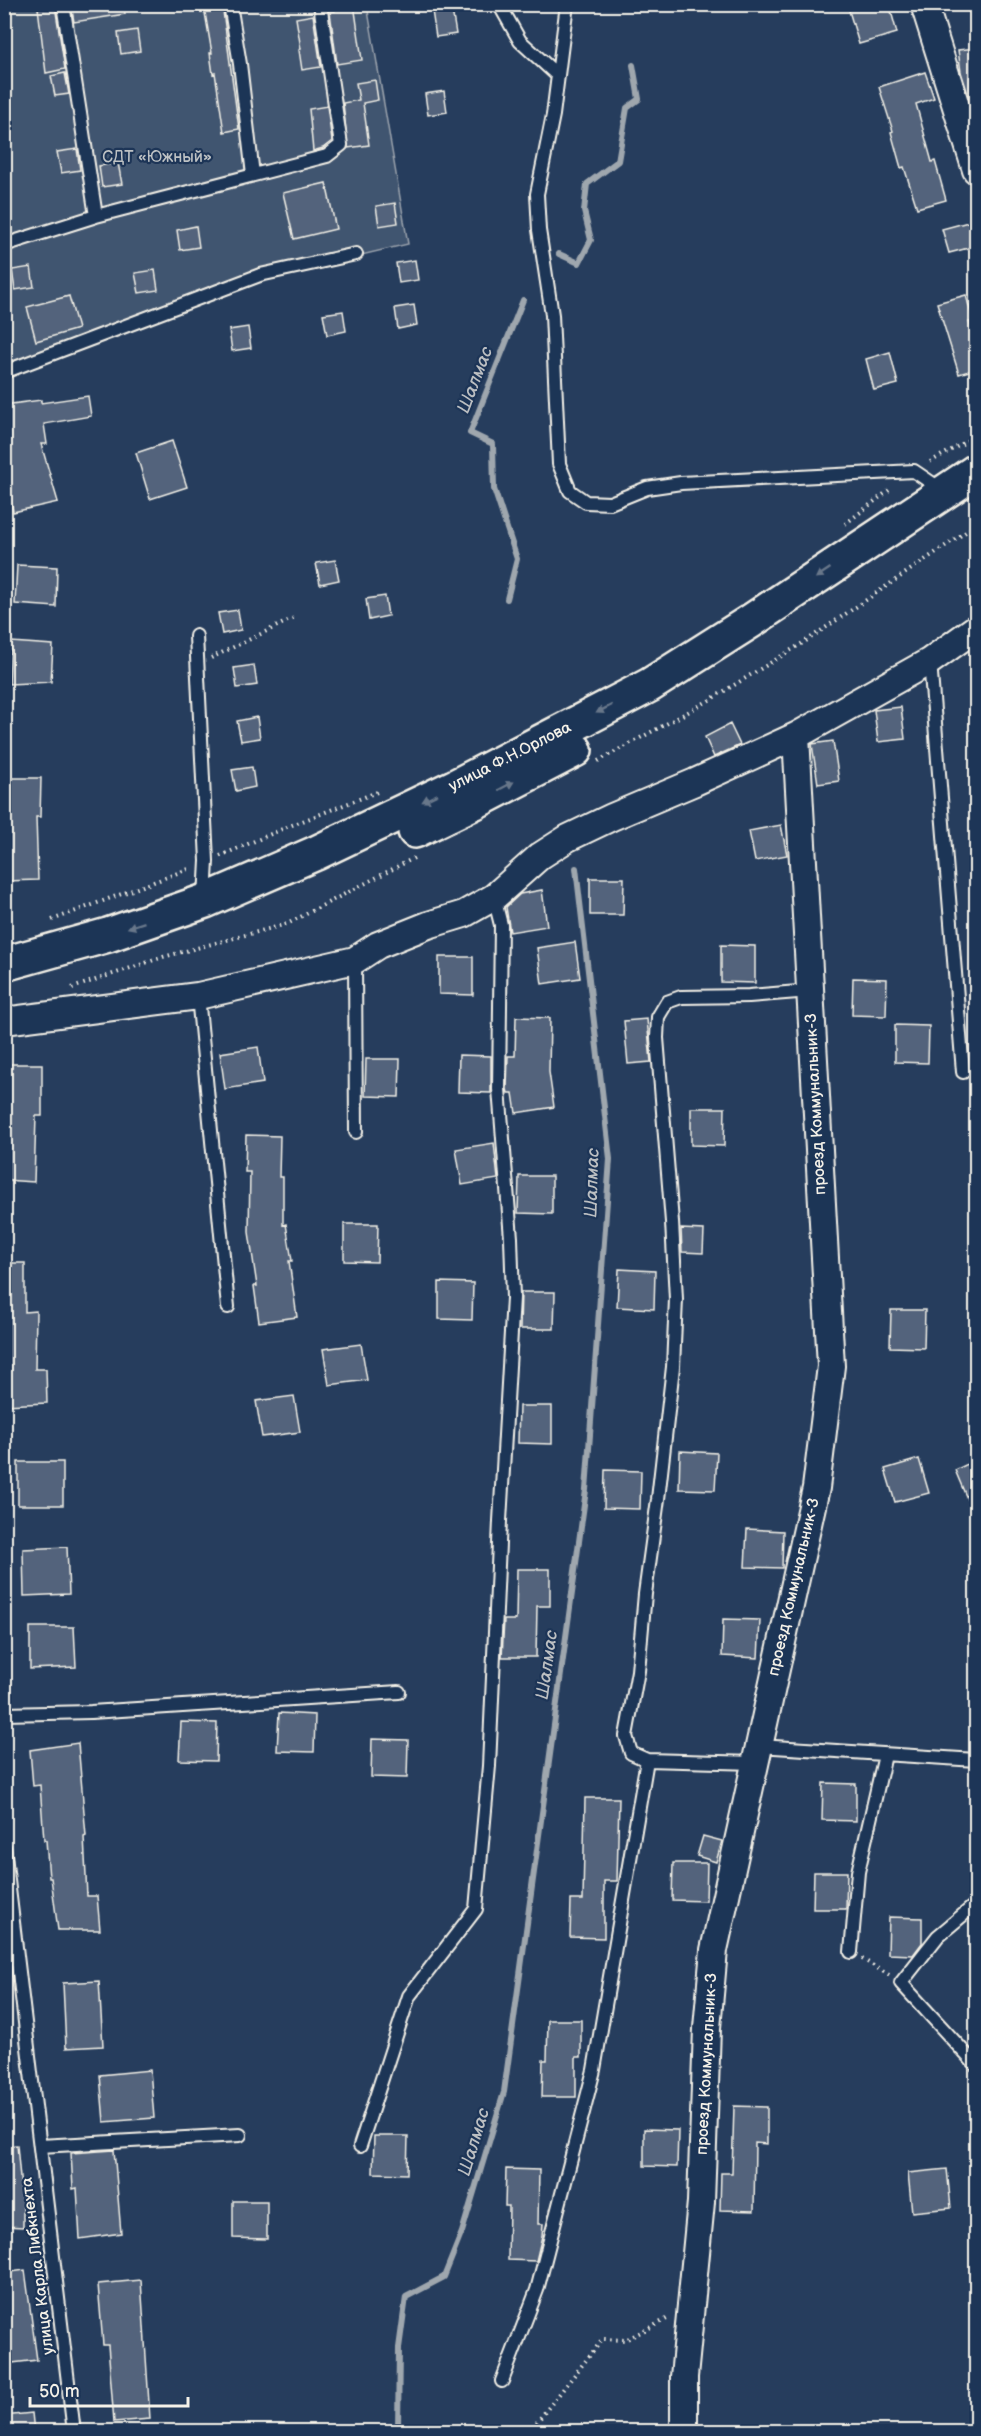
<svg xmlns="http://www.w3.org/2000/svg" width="981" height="2436" viewBox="0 0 981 2436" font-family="'Balsamiq Sans',sans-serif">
	<rect width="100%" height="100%" fill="#263d5d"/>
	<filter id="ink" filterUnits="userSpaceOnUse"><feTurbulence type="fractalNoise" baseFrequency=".0167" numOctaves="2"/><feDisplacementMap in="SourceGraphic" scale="12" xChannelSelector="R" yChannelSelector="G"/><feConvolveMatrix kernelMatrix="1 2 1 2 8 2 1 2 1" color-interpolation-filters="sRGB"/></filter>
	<g filter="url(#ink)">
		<path fill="#40546f" stroke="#9aa2ac" stroke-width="1.5" d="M4,5H367L408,244L260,279L5,373Z"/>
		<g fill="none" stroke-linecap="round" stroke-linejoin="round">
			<path stroke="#9fa7ae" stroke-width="6" d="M559,254L579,263L591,240L584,211L587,184L618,161L627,108L639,99L633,65
				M507,599L517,559L494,489L493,444L470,433L523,300
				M401,2432L398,2429L399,2348L406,2297L444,2277L462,2232L504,2092L586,1490L610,1159L576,868"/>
		</g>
		<path fill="#52647b" stroke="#f4f1e8" stroke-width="1.5" d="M71,4H124L125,14L74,22Z
			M222,4L239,129L224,132L215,73L213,74L210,53H212L204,7Z
			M334,4H354L362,60L337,64L330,12L335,11Z
			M431,4H451L456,34L436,37Z
			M847,4H889L897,33L859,44Z
			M55,6L65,69L46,73L38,8Z
			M313,15L321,67L302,70L299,50L301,49L296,18Z
			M137,30L140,51L121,54L118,33Z
			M976,48V109H973L961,72L958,50Z
			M925,72L934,98L916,104L932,162L935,161L946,200L917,208L904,167L901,168L891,132L893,131L879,87Z
			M65,73L69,94L55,96L51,76Z
			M375,80L378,100L363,103L369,145L348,148L343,103L359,100L356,83Z
			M444,91L447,112L428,115L425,94Z
			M327,106L332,141L323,148L313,151L309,109Z
			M77,149L80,170L61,173L57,152Z
			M118,163L122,184L102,187L99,166Z
			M326,183L336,229L294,239L283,193Z
			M395,203L398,223L379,226L376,206Z
			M972,221L976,246L949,253L942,229Z
			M196,226L199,247L180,250L177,230Z
			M415,260L418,280L399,283L396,263Z
			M31,267L34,287L15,290L12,270Z
			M155,270L158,290L139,293L135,273Z
			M966,295L973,321L969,322L976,348V369L959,374L937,303Z
			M69,296L78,329L36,341L27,307Z
			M414,305L417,325L398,329L395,308Z
			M343,311L346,331L327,335L323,314Z
			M248,327L251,348L232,351L229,330Z
			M890,352L898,384L874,390L866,359Z
			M88,396L91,416L44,424L47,444H41L58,502L13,512L6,474L4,405L41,400V403Z
			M172,441L187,487L150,499L136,453Z
			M335,560L339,580L320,584L316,563Z
			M17,565L57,567L56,607L15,604Z
			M385,596L388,616L369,620L366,599Z
			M238,610L241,630L222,634L218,613Z
			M11,642L53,645L51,682L9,684Z
			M254,665L257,685L237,688L234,668Z
			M901,707L905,739L878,742L874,710Z
			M257,717L260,738L241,741L237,721Z
			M730,724L740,745L714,757L705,737Z
			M833,741L839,781L818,784L812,744Z
			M252,767L255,787L236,791L232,770Z
			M4,778H41L40,817H36L38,880L4,881Z
			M781,825L787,855L755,861L749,831Z
			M590,878H624L623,915H590Z
			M542,890L547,926L510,932L506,907L520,894Z
			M575,942L580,978L542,984L537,948Z
			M721,945L755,946V983L721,982Z
			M439,957H473V995L439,994Z
			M853,978L887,979L886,1016L852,1015Z
			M516,1017L550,1018L549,1072L554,1107L516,1113L513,1093H508L507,1089L508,1056H515Z
			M647,1019L651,1062L628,1064L624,1021Z
			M895,1025L929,1026L928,1063L895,1062Z
			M258,1047L263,1083L225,1089L220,1053Z
			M459,1055L491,1056V1093L458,1092Z
			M366,1059H400L399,1097L365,1096Z
			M4,1064H42V1116H36L34,1182L4,1180Z
			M691,1108H725L724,1146L691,1145Z
			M246,1135L280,1136L279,1177H283V1225L286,1224L292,1261H289L297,1317L259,1322L254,1286H257L249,1232L250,1172H245Z
			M494,1143L498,1179L462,1185L456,1149Z
			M519,1176H552V1214L518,1213Z
			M344,1224H378L377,1262L344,1261Z
			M681,1229L704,1230L703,1253L682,1252Z
			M4,1263H25V1312L36,1311L35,1369H46L47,1403L4,1405Z
			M619,1269L655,1271L654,1309L617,1307Z
			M439,1282L473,1283L472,1320L439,1319Z
			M521,1292H555L554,1329H520Z
			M891,1310H925L924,1348L890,1347Z
			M361,1344L367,1380L329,1385L323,1349Z
			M294,1396L300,1432L262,1437L256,1401Z
			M519,1406H552V1444L518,1443Z
			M680,1451L717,1453L715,1490L679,1489Z
			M919,1459L929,1493L895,1502L885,1469Z
			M976,1460V1520L955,1470Z
			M18,1462H63V1505H18Z
			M605,1470L641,1471L640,1509L604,1508Z
			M747,1529L783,1531L782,1568L745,1567Z
			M67,1547L69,1594L24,1596L23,1549Z
			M517,1569H550V1606H537L536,1657H502L504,1620H516Z
			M723,1619L760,1620L758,1658L722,1656Z
			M30,1627H74L76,1667L30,1669Z
			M279,1713L315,1715L314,1752L277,1751Z
			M181,1722L217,1723L216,1761L179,1760Z
			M372,1739L408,1740L407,1778L371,1777Z
			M78,1743L86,1836L84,1837L87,1896H97L100,1930H58L51,1878H49L46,1840H44L40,1785L33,1786L30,1750Z
			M823,1783L856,1784V1821L822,1820Z
			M585,1798H619L617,1881H604V1938L570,1937L571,1900H583Z
			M703,1836L722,1841L716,1862L697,1856Z
			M673,1863H707L706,1901L672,1900Z
			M814,1872H847L846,1909H813Z
			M889,1917L922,1918V1943L913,1955L888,1954Z
			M99,1981L103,2046L66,2048L63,1983Z
			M548,2020H581V2057H576V2097H542L543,2060H547Z
			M150,2070L154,2118L104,2122L100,2075Z
			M734,2106L767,2107V2144L755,2143L754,2211L720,2210L721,2173H732Z
			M644,2129L678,2130L677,2167L644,2166Z
			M374,2136H408L407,2174L373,2173Z
			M17,2145L21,2189H23V2227L4,2226V2146Z
			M114,2150L121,2233L80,2239L77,2188L73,2189L71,2153Z
			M506,2169L539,2170L538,2224H543L542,2236L536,2261L508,2260L509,2206H505Z
			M947,2169L951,2208L912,2212L908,2173Z
			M233,2201H267V2239L233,2238Z
			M25,2270L37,2360L4,2364V2273Z
			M141,2280L150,2419L114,2422L108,2345H103L98,2284Z
			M32,2413L34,2432H4V2416Z"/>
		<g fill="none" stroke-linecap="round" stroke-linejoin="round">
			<g stroke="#f4f1e8" stroke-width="16">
				<path id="lane" d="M63,4L96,216
					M230,4L240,64L253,175
					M499,4L520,41L557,75
					M567,4L553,115L537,194L539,230L552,315L559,464L570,491L586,502L610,503L647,488L681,483L914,471L942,490
					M4,245L96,216L327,156L341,145L320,4
					M4,372L260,275L356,254
					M196,636L207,861L205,898
					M930,661L963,1072
					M355,960L356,1132
					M198,996L228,1307
					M4,1714L91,1712L399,1692
					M759,1746L976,1760
					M755,1763L647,1760L631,1753L626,1736L638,1671L645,1594L658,1499L673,1367L676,1299L672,1222L657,1038L658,1017L667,1002L681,997L749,996L810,991
					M4,1847L74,2432
					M976,1904L938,1936L901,1983L976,2065
					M851,1952L858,1872L885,1755
					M40,2146L240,2135
					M360,2146L409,1996L476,1909L489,1766L500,1521L513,1298L511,1238L499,1089L501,925L494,897
					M502,2381L537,2290L594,2070L647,1760"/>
			</g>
			<g stroke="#f4f1e8" stroke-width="30">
				<path id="street" d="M924,4L976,170
					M4,1021L198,996L355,960L378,945L428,925L464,914L494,897L540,856L568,838L612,817L695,782L796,736L930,661L976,628
					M684,2432V2377L701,2202L707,2028L714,1950L816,1488L831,1366L796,736"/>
			</g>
			<g stroke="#f4f1e8" stroke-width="38">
				<path id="secondary" d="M415,831L473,803L575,750
					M4,964L108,935L205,901L316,853L454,787L650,685L751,621L976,471"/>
			</g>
			<path stroke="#f4f1e8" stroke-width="4" stroke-dasharray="1.5 4.5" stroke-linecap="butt" d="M930,462L976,436
				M845,524L892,488
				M211,658L296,617
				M598,761L708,701L806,641L976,525
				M220,856L287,827L377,792
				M52,920L191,868
				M72,988L163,957L287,924L414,858
				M862,1959L889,1975
				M529,2432L603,2339L625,2340L669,2318"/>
			<use href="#lane" stroke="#1d3557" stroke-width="12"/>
			<use href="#street" stroke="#1d3557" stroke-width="26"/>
			<use href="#secondary" stroke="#1d3557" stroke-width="33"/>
		</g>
		<defs><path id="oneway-solid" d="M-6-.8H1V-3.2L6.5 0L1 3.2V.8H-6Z" transform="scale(1.5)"/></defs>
		<g fill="#68778a">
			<use href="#oneway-solid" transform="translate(823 573) rotate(146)"/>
			<use href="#oneway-solid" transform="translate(604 709) rotate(153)"/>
			<use href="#oneway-solid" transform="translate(506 786) rotate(-28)"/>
			<use href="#oneway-solid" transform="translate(430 798) rotate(154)"/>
			<use href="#oneway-solid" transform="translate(136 925) rotate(161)"/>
		</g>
	</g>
	<g text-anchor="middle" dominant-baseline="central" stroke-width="4.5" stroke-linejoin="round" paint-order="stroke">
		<g font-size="16" fill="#bec2c4" stroke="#1d3557">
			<text x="157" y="157">СДТ «Южный»</text>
		</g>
		<g font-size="16" fill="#f4f1e8" stroke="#1d3557">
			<text transform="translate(510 757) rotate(-27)">улица Ф.Н.Орлова</text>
			<text transform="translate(816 1104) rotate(-93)">проезд Коммунальник-3</text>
			<text transform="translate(794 1587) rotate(-77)">проезд Коммунальник-3</text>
			<text transform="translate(707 2064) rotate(-87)">проезд Коммунальник-3</text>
			<text transform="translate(38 2266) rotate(-97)">улица Карла Либкнехта</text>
		</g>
		<g font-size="18" font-style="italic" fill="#bcbfc2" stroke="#1d3557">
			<text transform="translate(475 380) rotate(-69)">Шалмас</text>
			<text transform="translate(592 1183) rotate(-88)">Шалмас</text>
			<text transform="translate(547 1665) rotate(-82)">Шалмас</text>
			<text transform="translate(474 2142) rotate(-73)">Шалмас</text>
		</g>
	</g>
	<rect width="981" height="2436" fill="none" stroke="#1d3557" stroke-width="24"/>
	<rect x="12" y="12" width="957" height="2412" fill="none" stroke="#f4f1e8" stroke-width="2" filter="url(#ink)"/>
	<path d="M30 2397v9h158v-9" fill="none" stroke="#f4f1e8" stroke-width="3"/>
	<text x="39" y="2397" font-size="18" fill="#f4f1e8" stroke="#1d3557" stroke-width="4.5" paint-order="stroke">50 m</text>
</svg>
